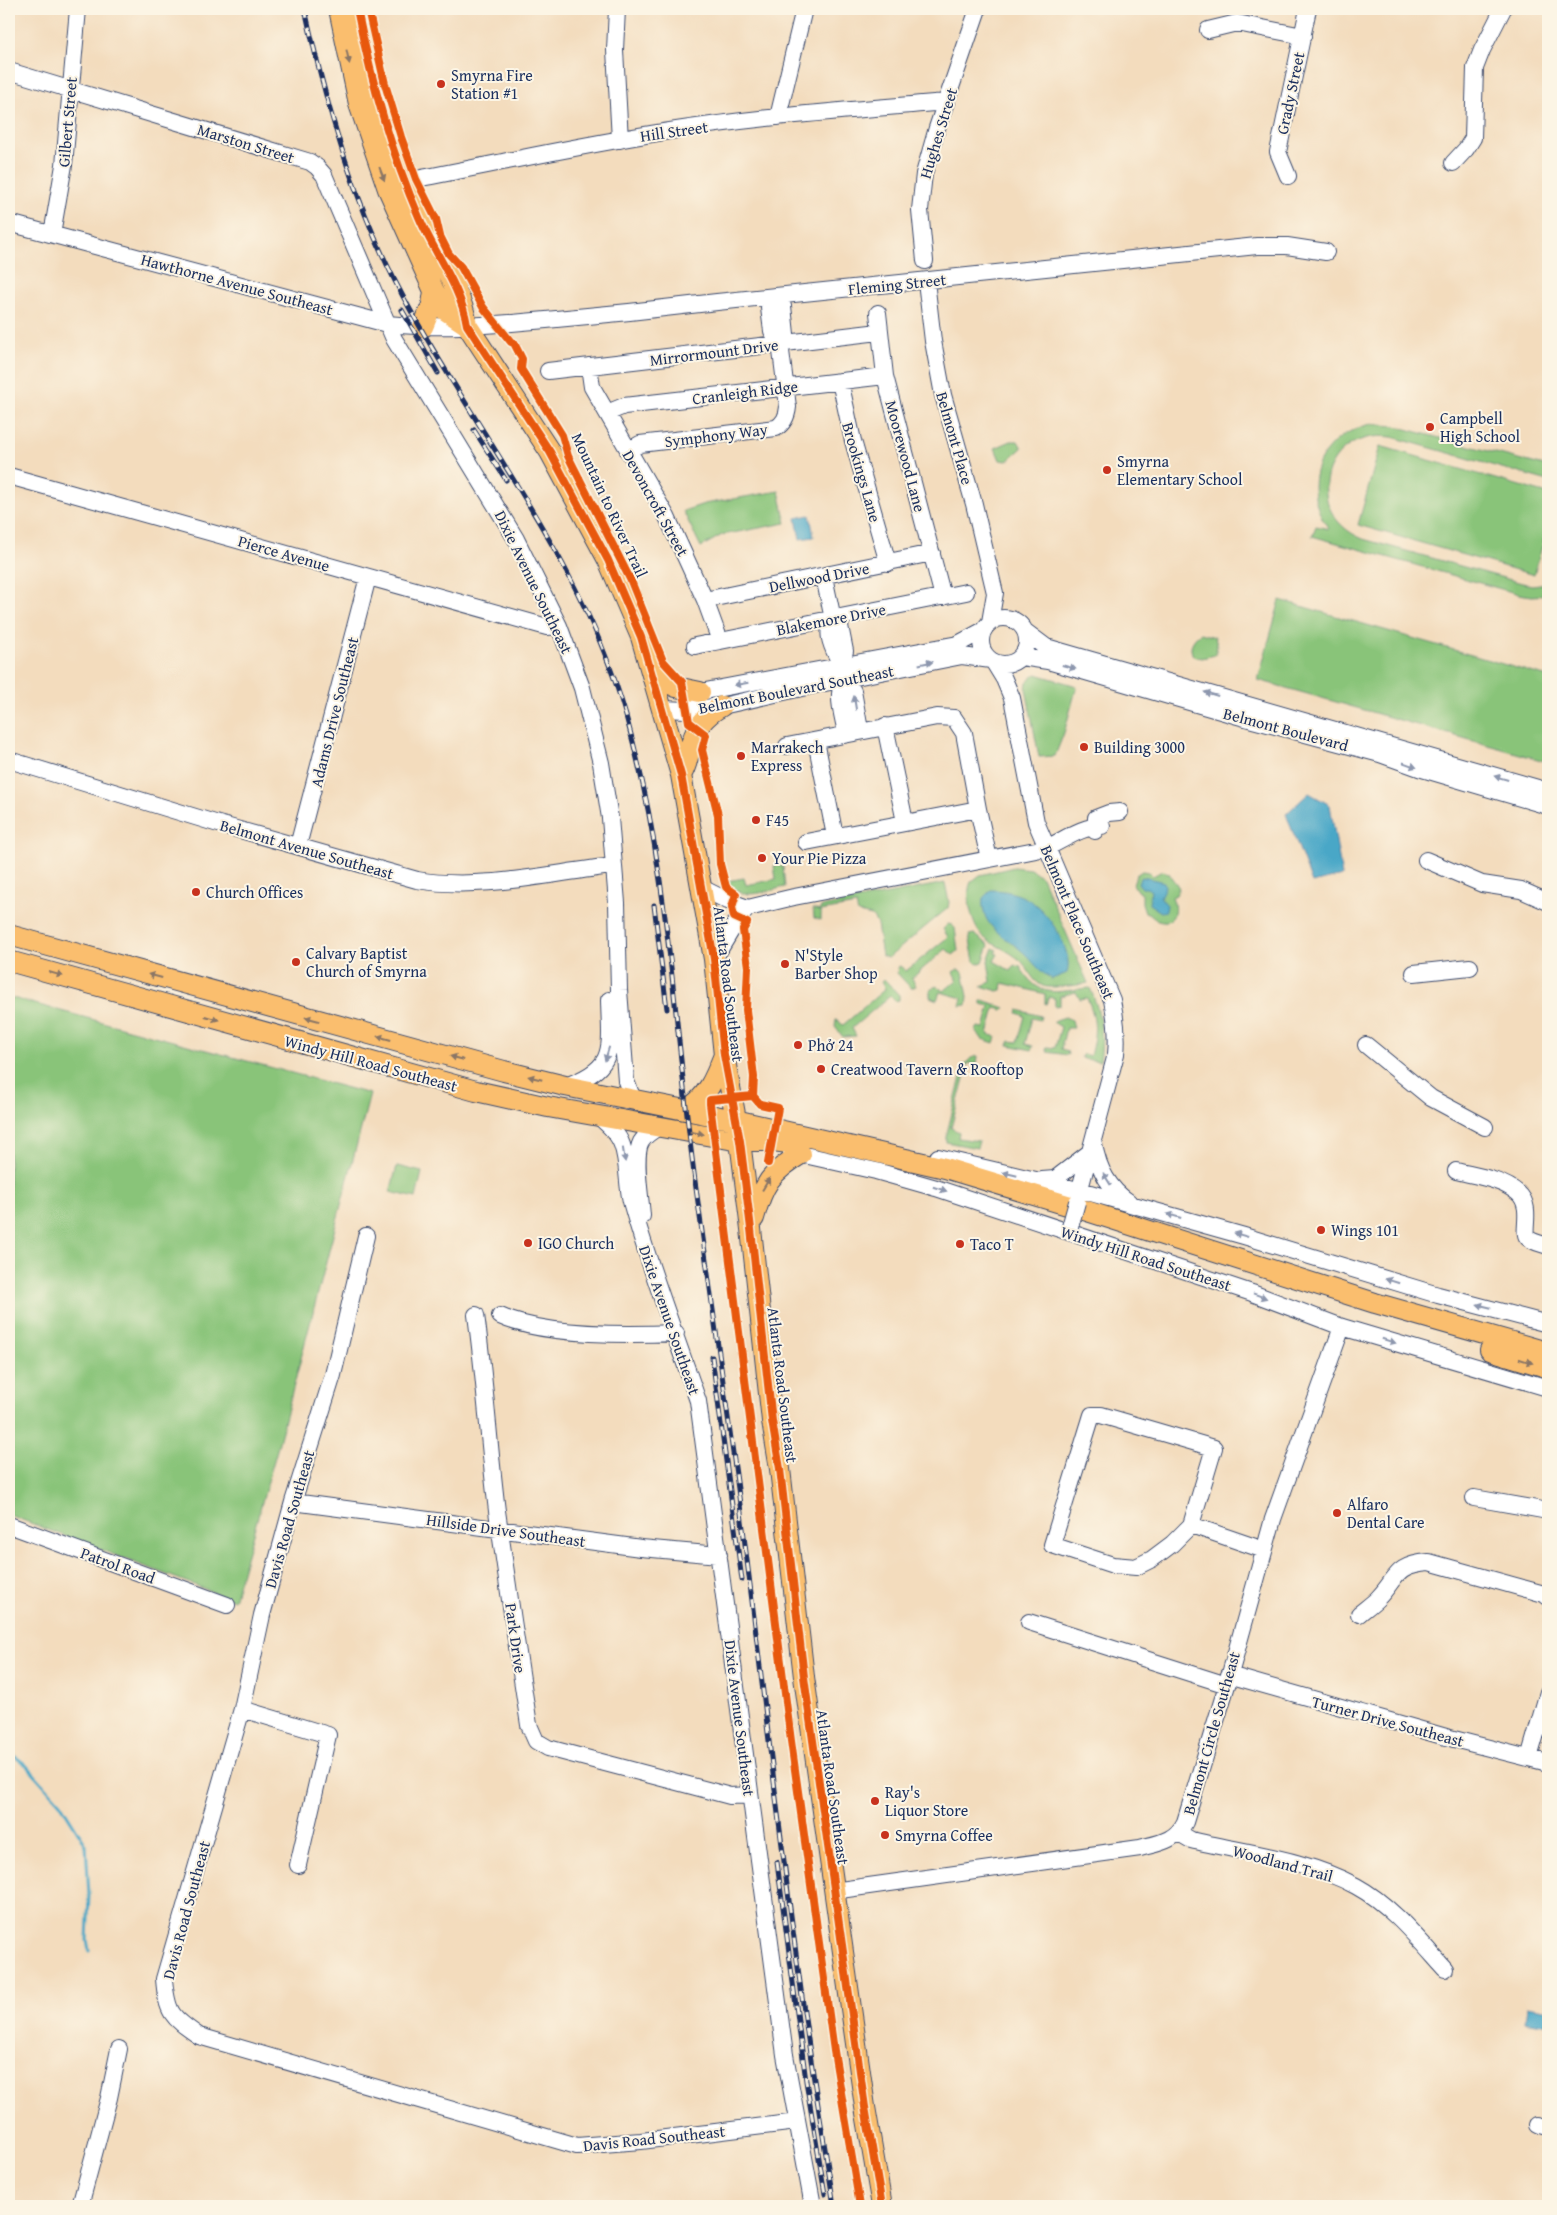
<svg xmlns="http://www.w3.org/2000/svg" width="1557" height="2215" viewBox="0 0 1557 2215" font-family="'Gentium Book Plus',serif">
	<rect width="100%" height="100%" fill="#fcf5e5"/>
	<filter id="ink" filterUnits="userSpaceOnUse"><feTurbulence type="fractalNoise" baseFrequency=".02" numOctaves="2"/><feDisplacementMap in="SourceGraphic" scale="10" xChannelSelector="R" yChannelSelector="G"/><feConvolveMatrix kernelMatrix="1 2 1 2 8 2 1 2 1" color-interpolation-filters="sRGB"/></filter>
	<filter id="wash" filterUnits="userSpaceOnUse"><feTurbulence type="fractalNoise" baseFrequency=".0096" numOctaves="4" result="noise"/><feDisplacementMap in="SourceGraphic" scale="20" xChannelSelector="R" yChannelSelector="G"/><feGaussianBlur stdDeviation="1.12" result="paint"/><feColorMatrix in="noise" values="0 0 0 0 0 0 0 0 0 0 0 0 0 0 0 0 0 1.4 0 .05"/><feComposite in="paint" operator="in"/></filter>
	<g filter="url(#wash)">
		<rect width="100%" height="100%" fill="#f3dcbd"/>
		<path fill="#89c479" stroke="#527a6c" d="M1371,424L1395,426L1548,467V481L1392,437C1323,428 1299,512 1363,539L1522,583L1532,585L1548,583V595L1531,596L1519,594L1312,536L1316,526L1329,529C1297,485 1319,436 1371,424Z
			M1011,441H1018L1022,448L1007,461L1000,460L995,448Z
			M1380,446L1548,494V525L1534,575L1358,525Z
			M779,491L786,523L722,535L701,547L683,511L704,504Z
			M1280,600L1548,677V762L1258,680Z
			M1201,633L1215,637L1217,646L1215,655L1202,658L1193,656C1188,646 1193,639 1201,633Z
			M1036,674L1077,686L1064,733L1055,756L1039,757L1026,689L1027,682Z
			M780,865L783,867L785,887C766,891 739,903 727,881L744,878L746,885L776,879L774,866Z
			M1014,867L1030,869L1042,877L1088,983C1081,985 1049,989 1043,986C1031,981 1029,968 1020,960C994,939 978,947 970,908C969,898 967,891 971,882L980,875Z
			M1142,871L1149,872L1153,876L1162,871L1169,873C1171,879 1176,882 1179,888L1176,895L1172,897C1177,908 1176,926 1158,920C1152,919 1151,913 1145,912L1142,903V894L1137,891L1133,884L1136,875Z
			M945,883L949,902L948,908L888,958L882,956L877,924L872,916L858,913L856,905L821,911V920L814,918L813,909L819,911L821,907Z
			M948,924L952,925L955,928L958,951L953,955L946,949L912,978L916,986L911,988L897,973L898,967L900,966L906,971L948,937L943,929Z
			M974,934L989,945L983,962L977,964L974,961L969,935Z
			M993,948L997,950L995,953L998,954L994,961L1011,971L1015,965L1018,967L1019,965C1040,1001 1055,991 1090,988C1101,1013 1104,1034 1100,1061L1084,1059L1081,1057L1083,1054L1090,1056C1096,1033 1097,1020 1087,998L1080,999L1076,992L1060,996V1005L1055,1006V999L1049,997L1046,1004H1045V994L1003,983L1002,990L998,991L981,986L991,982L988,961Z
			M958,969L963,972L968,996L967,1005L960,1006L962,998L940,992L937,1000L930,997V991L936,986L944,991L957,980L953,972Z
			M884,979L899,995V1000L895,1001L890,996L852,1028L856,1036L843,1037L835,1027L836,1019L843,1025L885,989L881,982Z
			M9,997L370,1094L277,1450L234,1600L9,1515Z
			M983,1000L1005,1008L1003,1010L995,1008L988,1034L996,1037L994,1043L982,1039L976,1030L978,1027L984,1028L990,1006L981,1004V1001Z
			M1018,1010L1041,1016L1040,1020L1032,1018L1025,1044L1033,1046L1032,1050L1008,1045L1010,1041L1018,1042L1025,1016L1017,1013Z
			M1065,1017L1072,1020L1074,1028H1066L1061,1049L1067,1051L1068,1055L1047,1052L1046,1050L1047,1047L1055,1048L1061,1027L1053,1022L1056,1020Z
			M978,1056L977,1064L968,1063L951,1128L959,1132L958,1138L979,1141L977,1148L946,1142V1137L964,1065L971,1058Z
			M397,1166L422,1172L416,1198L390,1192Z"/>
		<path fill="#48a7c7" stroke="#326b92" d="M810,515L814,537L800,539L796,518Z
			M1309,793L1330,805L1342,876L1312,883L1286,814Z
			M1143,877L1164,882L1165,887L1160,897L1167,905L1166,911L1161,912L1149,904L1151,891L1147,888H1142L1138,883L1140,878Z
			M991,890C1004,890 1017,893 1029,900C1048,911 1074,951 1067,973L1052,979C1039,972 1033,961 1023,952C1004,935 980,927 983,898Z
			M1527,2007L1548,2011V2025L1525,2021Z"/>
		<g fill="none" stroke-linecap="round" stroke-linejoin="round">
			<path stroke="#48a7c7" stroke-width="3" d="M9,1752L25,1764L60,1803L86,1845L89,1895L87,1940L89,1951"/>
		</g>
	</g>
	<g filter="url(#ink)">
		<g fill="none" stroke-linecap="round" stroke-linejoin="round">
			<g stroke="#3b496c" stroke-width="18">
				<path id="minor" d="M617,9L615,50L620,140
					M1208,30L1237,23L1303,36
					M9,71L310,162L317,167L324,175L394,339L516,539L559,626L582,688L601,763L610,818L617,903L619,990L626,1081L631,1094L636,1101
					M778,117L804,9
					M1453,163L1466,149L1473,138L1475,68L1482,50L1503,9
					M1288,176L1278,152L1308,9
					M405,183L416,179C501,163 585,144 670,131C762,116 854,110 946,102
					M9,223L387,324C440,329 493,325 546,320C603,315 660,309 717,302L1257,246H1287L1326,252
					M52,234L64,165L78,9
					M925,261L920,210L924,174L937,128L978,9
					M926,281L933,341L943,395L974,504L995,593L990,622
					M878,313L885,376L943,597
					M589,366L592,387L667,517L705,600L720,641
					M548,371L879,332
					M840,381L853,441L888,563
					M607,413L624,406L885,376
					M628,451L640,444L776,428C784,423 787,417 788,407L780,343L772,331L769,308L774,297L783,306L786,334L780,343
					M9,476L547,627L559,626
					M824,577L833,619L840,626L845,651L841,666
					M705,600L932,553
					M981 641a23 23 0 1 1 46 0a23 23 0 1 1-46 0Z
					M833,619C821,642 843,657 843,678C843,684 840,689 840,694C839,706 844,721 846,733
					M1026,632L1046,647L1548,791
					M695,646L966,592
					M1021,657L1048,661L1238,716L1380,754L1419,768L1548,806
					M993,661L1004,679L1012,698L1036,822L1112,1000C1116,1019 1118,1035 1116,1054L1077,1200
					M844,679L853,691L860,730
					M690,696L700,692L958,644L984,630
					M662,709L687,710L722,706L815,685L962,656L991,660
					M885,726L905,822
					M816,741L835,836
					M787,746L937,717L954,718L964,733L978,809L806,842
					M9,760L215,823L417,880C480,891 550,873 613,866
					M978,809L989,859
					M1095,831L1096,818L1109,813L1120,812
					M298,846L368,577
					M1426,860L1482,884L1521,890L1548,902
					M702,888L728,901L748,908L794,897L1046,848C1064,840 1082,826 1102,826
					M714,959L738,919L748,908
					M1414,973L1470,967
					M1366,1045L1431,1098L1485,1127
					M565,1086C618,1068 610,1048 609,1000
					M598,1116C607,1124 618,1133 622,1145C629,1164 626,1186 632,1205C651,1272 676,1336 698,1401L785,2055L813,2206
					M1094,1144C1098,1168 1109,1189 1129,1202
					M791,1152L876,1171L936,1188L1252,1293L1342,1327L1548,1388
					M938,1157L1091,1193L1244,1236L1438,1295L1548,1324
					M1456,1171C1476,1176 1502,1179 1518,1193C1533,1206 1522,1231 1527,1237C1531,1242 1542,1244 1548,1246
					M1042,1180L1055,1179L1090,1152
					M642,1216C641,1198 633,1157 641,1142C645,1135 652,1131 659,1127
					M366,1236L333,1375L293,1502L262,1615L242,1709L164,1979C167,2013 171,2017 199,2036L577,2146L641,2141L797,2122
					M476,1315C485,1380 489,1446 497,1511C507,1582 518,1654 529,1725L536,1741L548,1748L730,1796L749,1795
					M500,1316C543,1336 627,1335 676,1333
					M1092,1415H1101L1214,1448L1191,1525L1172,1544L1152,1559L1136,1567L1113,1565L1052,1545Z
					M1474,1498L1548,1511
					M293,1502L641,1548L719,1555
					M9,1525L227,1605
					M1191,1525L1264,1550
					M1359,1614C1365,1609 1372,1604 1377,1599C1398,1578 1393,1565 1429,1562L1544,1594L1548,1597
					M1029,1622L1227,1685
					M1229,1675L1446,1737L1548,1763
					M242,1709L328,1735L298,1865
					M1529,1758L1548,1692
					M1179,1833L1191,1840C1246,1853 1306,1859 1356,1886C1391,1905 1419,1940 1445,1969
					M833,1891L1140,1848C1159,1843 1176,1841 1185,1822L1227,1685L1273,1519L1342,1327
					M1537,2125L1548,2128
					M80,2206L109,2098L119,2049"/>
			</g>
			<g stroke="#3b496c" stroke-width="22">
				<path id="major" d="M339,9L359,104L388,189L434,291L446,311L467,325
					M357,9C371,80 390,150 419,217C434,253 461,287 467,325L550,452L608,560L641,637L681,775L714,959L724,1055L740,1141L751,1229L772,1421L780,1469L804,1677L865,2107L882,2206
					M423,327L432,305L434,291
					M652,672L676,687L700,692
					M681,775C687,766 687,759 690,749C694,729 704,716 722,706
					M9,935L504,1071L565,1086L735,1120L945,1168L1087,1211L1375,1303L1547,1352
					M9,961L476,1091L548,1107L740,1141H772L789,1143
					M686,1110C707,1098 715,1078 724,1055
					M754,1218C763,1184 771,1172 801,1154
					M1490,1350L1546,1367"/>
			</g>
			<use href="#minor" stroke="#fff" stroke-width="16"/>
			<use href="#major" stroke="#fabe6e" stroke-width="20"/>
			<g stroke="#1b2f5e" stroke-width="5">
				<path id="rail" d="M305,9C328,114 358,217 411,311C485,445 584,566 626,716C669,867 674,1026 695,1181C709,1284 724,1386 738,1489C761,1667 780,1846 806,2025C814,2085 825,2146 834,2206
					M402,310L438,373
					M474,430L506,480
					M654,905L667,1009
					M712,1357L742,1580
					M777,1862L806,2081L825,2194"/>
			</g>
			<use href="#rail" stroke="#fcf5e5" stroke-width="3" stroke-dasharray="9" stroke-linecap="butt"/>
			<g stroke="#3b496c" stroke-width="18" stroke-linecap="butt">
				<path id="minor-bridge" d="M1070,1227L1077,1202"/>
			</g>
			<use href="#minor-bridge" stroke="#fff" stroke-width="16"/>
			<g stroke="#fcf5e5" stroke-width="11">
				<path id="cycleway" d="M357,9C371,80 390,150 419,217C434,253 461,287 467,325L550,452L608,560L641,637L681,775L714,959L724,1055L740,1141L751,1229L772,1421L780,1469L804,1677L865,2107L882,2206
					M368,9L385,84L401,137L416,179L436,219L440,236L449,254L461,267L483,307L511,342L514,343L522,359L521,369L562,435L568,456L631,581L663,661L682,682L689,722L706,735L702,750L718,815L720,864L726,887L736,894L732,907L734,917L747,923L743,930L748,967L746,1010L754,1077L753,1096
					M753,1096L710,1100V1104L791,1741L834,2051L860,2206
					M753,1096L760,1104L778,1108L768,1163"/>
			</g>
			<use href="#cycleway" stroke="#e8590c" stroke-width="8"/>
		</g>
		<defs><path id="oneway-solid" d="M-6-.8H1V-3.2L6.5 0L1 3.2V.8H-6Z" transform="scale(1.25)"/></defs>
		<g fill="#8a7666">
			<use href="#oneway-solid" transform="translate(348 57) rotate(78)"/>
			<use href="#oneway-solid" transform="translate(382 174) rotate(69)"/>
			<use href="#oneway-solid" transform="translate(56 974) rotate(16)"/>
			<use href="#oneway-solid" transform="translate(155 976) rotate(-165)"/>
			<use href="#oneway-solid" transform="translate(212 1018) rotate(16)"/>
			<use href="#oneway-solid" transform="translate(312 1019) rotate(-165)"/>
			<use href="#oneway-solid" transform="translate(384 1038) rotate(-165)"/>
			<use href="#oneway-solid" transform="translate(457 1058) rotate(-165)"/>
			<use href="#oneway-solid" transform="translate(535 1078) rotate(-166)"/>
			<use href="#oneway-solid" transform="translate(697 1133) rotate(10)"/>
			<use href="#oneway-solid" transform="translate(766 1184) rotate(-59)"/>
			<use href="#oneway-solid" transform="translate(1526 1361) rotate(18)"/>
		</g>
		<g fill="#8d97ae">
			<use href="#oneway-solid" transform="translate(926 663) rotate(-11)"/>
			<use href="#oneway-solid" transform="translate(1069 667) rotate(16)"/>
			<use href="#oneway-solid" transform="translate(741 684) rotate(170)"/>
			<use href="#oneway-solid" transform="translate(1211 694) rotate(-164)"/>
			<use href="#oneway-solid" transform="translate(855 703) rotate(-99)"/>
			<use href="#oneway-solid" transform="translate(1410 765) rotate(20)"/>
			<use href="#oneway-solid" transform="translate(1501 778) rotate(-164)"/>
			<use href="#oneway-solid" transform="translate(607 1054) rotate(107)"/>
			<use href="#oneway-solid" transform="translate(624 1155) rotate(81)"/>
			<use href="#oneway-solid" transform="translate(1010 1174) rotate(-167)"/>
			<use href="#oneway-solid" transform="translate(1107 1179) rotate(-122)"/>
			<use href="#oneway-solid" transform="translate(940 1189) rotate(18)"/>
			<use href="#oneway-solid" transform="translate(1174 1216) rotate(-164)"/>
			<use href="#oneway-solid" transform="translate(1241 1235) rotate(-164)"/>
			<use href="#oneway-solid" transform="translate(1392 1281) rotate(-163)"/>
			<use href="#oneway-solid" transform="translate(1260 1296) rotate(20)"/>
			<use href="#oneway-solid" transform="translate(1484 1306) rotate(-166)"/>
			<use href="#oneway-solid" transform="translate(1389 1341) rotate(17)"/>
		</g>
	</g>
	<g fill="#c8321e" stroke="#fcf5e5" stroke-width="2">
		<circle cx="441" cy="84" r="5"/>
		<circle cx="1430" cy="427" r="5"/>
		<circle cx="1107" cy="470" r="5"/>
		<circle cx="1084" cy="747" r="5"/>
		<circle cx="741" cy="756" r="5"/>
		<circle cx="756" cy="820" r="5"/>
		<circle cx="762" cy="858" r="5"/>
		<circle cx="196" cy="892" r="5"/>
		<circle cx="296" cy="962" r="5"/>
		<circle cx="785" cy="964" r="5"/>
		<circle cx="798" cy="1045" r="5"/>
		<circle cx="821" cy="1069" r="5"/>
		<circle cx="1321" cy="1230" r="5"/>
		<circle cx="528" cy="1243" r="5"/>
		<circle cx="960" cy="1244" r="5"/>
		<circle cx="1337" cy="1513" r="5"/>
		<circle cx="875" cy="1801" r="5"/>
		<circle cx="885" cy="1835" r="5"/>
	</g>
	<g text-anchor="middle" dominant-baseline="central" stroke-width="4" stroke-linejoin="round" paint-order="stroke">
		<g font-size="16" fill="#1b2f5e" stroke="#fcf5e5" text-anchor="start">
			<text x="451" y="75">Smyrna Fire<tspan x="451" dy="18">Station #1</tspan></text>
			<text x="1440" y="418">Campbell<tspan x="1440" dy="18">High School</tspan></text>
			<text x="1117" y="461">Smyrna<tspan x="1117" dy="18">Elementary School</tspan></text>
			<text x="751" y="747">Marrakech<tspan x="751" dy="18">Express</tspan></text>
			<text x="1094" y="747">Building 3000</text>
			<text x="766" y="820">F45</text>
			<text x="772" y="858">Your Pie Pizza</text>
			<text x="206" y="892">Church Offices</text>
			<text x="306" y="953">Calvary Baptist<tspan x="306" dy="18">Church of Smyrna</tspan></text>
			<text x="795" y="955">N'Style<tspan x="795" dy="18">Barber Shop</tspan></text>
			<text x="808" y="1045">Phở 24</text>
			<text x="831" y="1069">Creatwood Tavern &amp; Rooftop</text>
			<text x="1331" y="1230">Wings 101</text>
			<text x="538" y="1243">IGO Church</text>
			<text x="970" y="1244">Taco T</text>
			<text x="1347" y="1504">Alfaro<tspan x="1347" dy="18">Dental Care</tspan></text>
			<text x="885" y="1792">Ray's<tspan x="885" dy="18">Liquor Store</tspan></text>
			<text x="895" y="1835">Smyrna Coffee</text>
		</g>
		<g font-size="16" fill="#1b2f5e" stroke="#fcf5e5">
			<text transform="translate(1290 93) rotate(-78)">Grady Street</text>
			<text transform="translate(67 122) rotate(-85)">Gilbert Street</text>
			<text transform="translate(674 131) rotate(-8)">Hill Street</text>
			<text transform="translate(938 133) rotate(-73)">Hughes Street</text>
			<text transform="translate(246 143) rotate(17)">Marston Street</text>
			<text transform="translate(237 284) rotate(15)">Hawthorne Avenue Southeast</text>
			<text transform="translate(897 284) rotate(-6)">Fleming Street</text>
			<text transform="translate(714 352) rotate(-7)">Mirrormount Drive</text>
			<text transform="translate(745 392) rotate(-7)">Cranleigh Ridge</text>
			<text transform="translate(716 435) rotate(-7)">Symphony Way</text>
			<text transform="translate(955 438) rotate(74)">Belmont Place</text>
			<text transform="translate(906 456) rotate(75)">Moorewood Lane</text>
			<text transform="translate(862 472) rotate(74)">Brookings Lane</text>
			<text transform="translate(656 503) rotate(61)">Devoncroft Street</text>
			<text transform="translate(610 505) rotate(65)">Mountain to River Trail</text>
			<text transform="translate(284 553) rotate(16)">Pierce Avenue</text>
			<text transform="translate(819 577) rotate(-11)">Dellwood Drive</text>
			<text transform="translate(534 582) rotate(64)">Dixie Avenue Southeast</text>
			<text transform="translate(831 619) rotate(-11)">Blakemore Drive</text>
			<text transform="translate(796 689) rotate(-11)">Belmont Boulevard Southeast</text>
			<text transform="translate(334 712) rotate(-76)">Adams Drive Southeast</text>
			<text transform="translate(1286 729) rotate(15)">Belmont Boulevard</text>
			<text transform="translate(307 849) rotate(16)">Belmont Avenue Southeast</text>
			<text transform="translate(1078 922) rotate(67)">Belmont Place Southeast</text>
			<text transform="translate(729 984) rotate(83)">Atlanta Road Southeast</text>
			<text transform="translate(371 1063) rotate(15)">Windy Hill Road Southeast</text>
			<text transform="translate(1146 1258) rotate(18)">Windy Hill Road Southeast</text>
			<text transform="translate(670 1320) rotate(71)">Dixie Avenue Southeast</text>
			<text transform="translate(783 1385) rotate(83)">Atlanta Road Southeast</text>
			<text transform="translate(289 1519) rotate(-74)">Davis Road Southeast</text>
			<text transform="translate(506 1530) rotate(8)">Hillside Drive Southeast</text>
			<text transform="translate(118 1565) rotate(20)">Patrol Road</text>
			<text transform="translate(516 1638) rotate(82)">Park Drive</text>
			<text transform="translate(740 1718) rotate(83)">Dixie Avenue Southeast</text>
			<text transform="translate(1388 1721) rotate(15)">Turner Drive Southeast</text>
			<text transform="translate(1211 1733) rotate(-74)">Belmont Circle Southeast</text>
			<text transform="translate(833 1787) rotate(82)">Atlanta Road Southeast</text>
			<text transform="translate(1283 1863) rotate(15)">Woodland Trail</text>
			<text transform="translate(186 1910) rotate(-75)">Davis Road Southeast</text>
			<text transform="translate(654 2138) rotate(-6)">Davis Road Southeast</text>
		</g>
	</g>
	<rect width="1557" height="2215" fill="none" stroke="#fcf5e5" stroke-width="30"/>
</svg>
